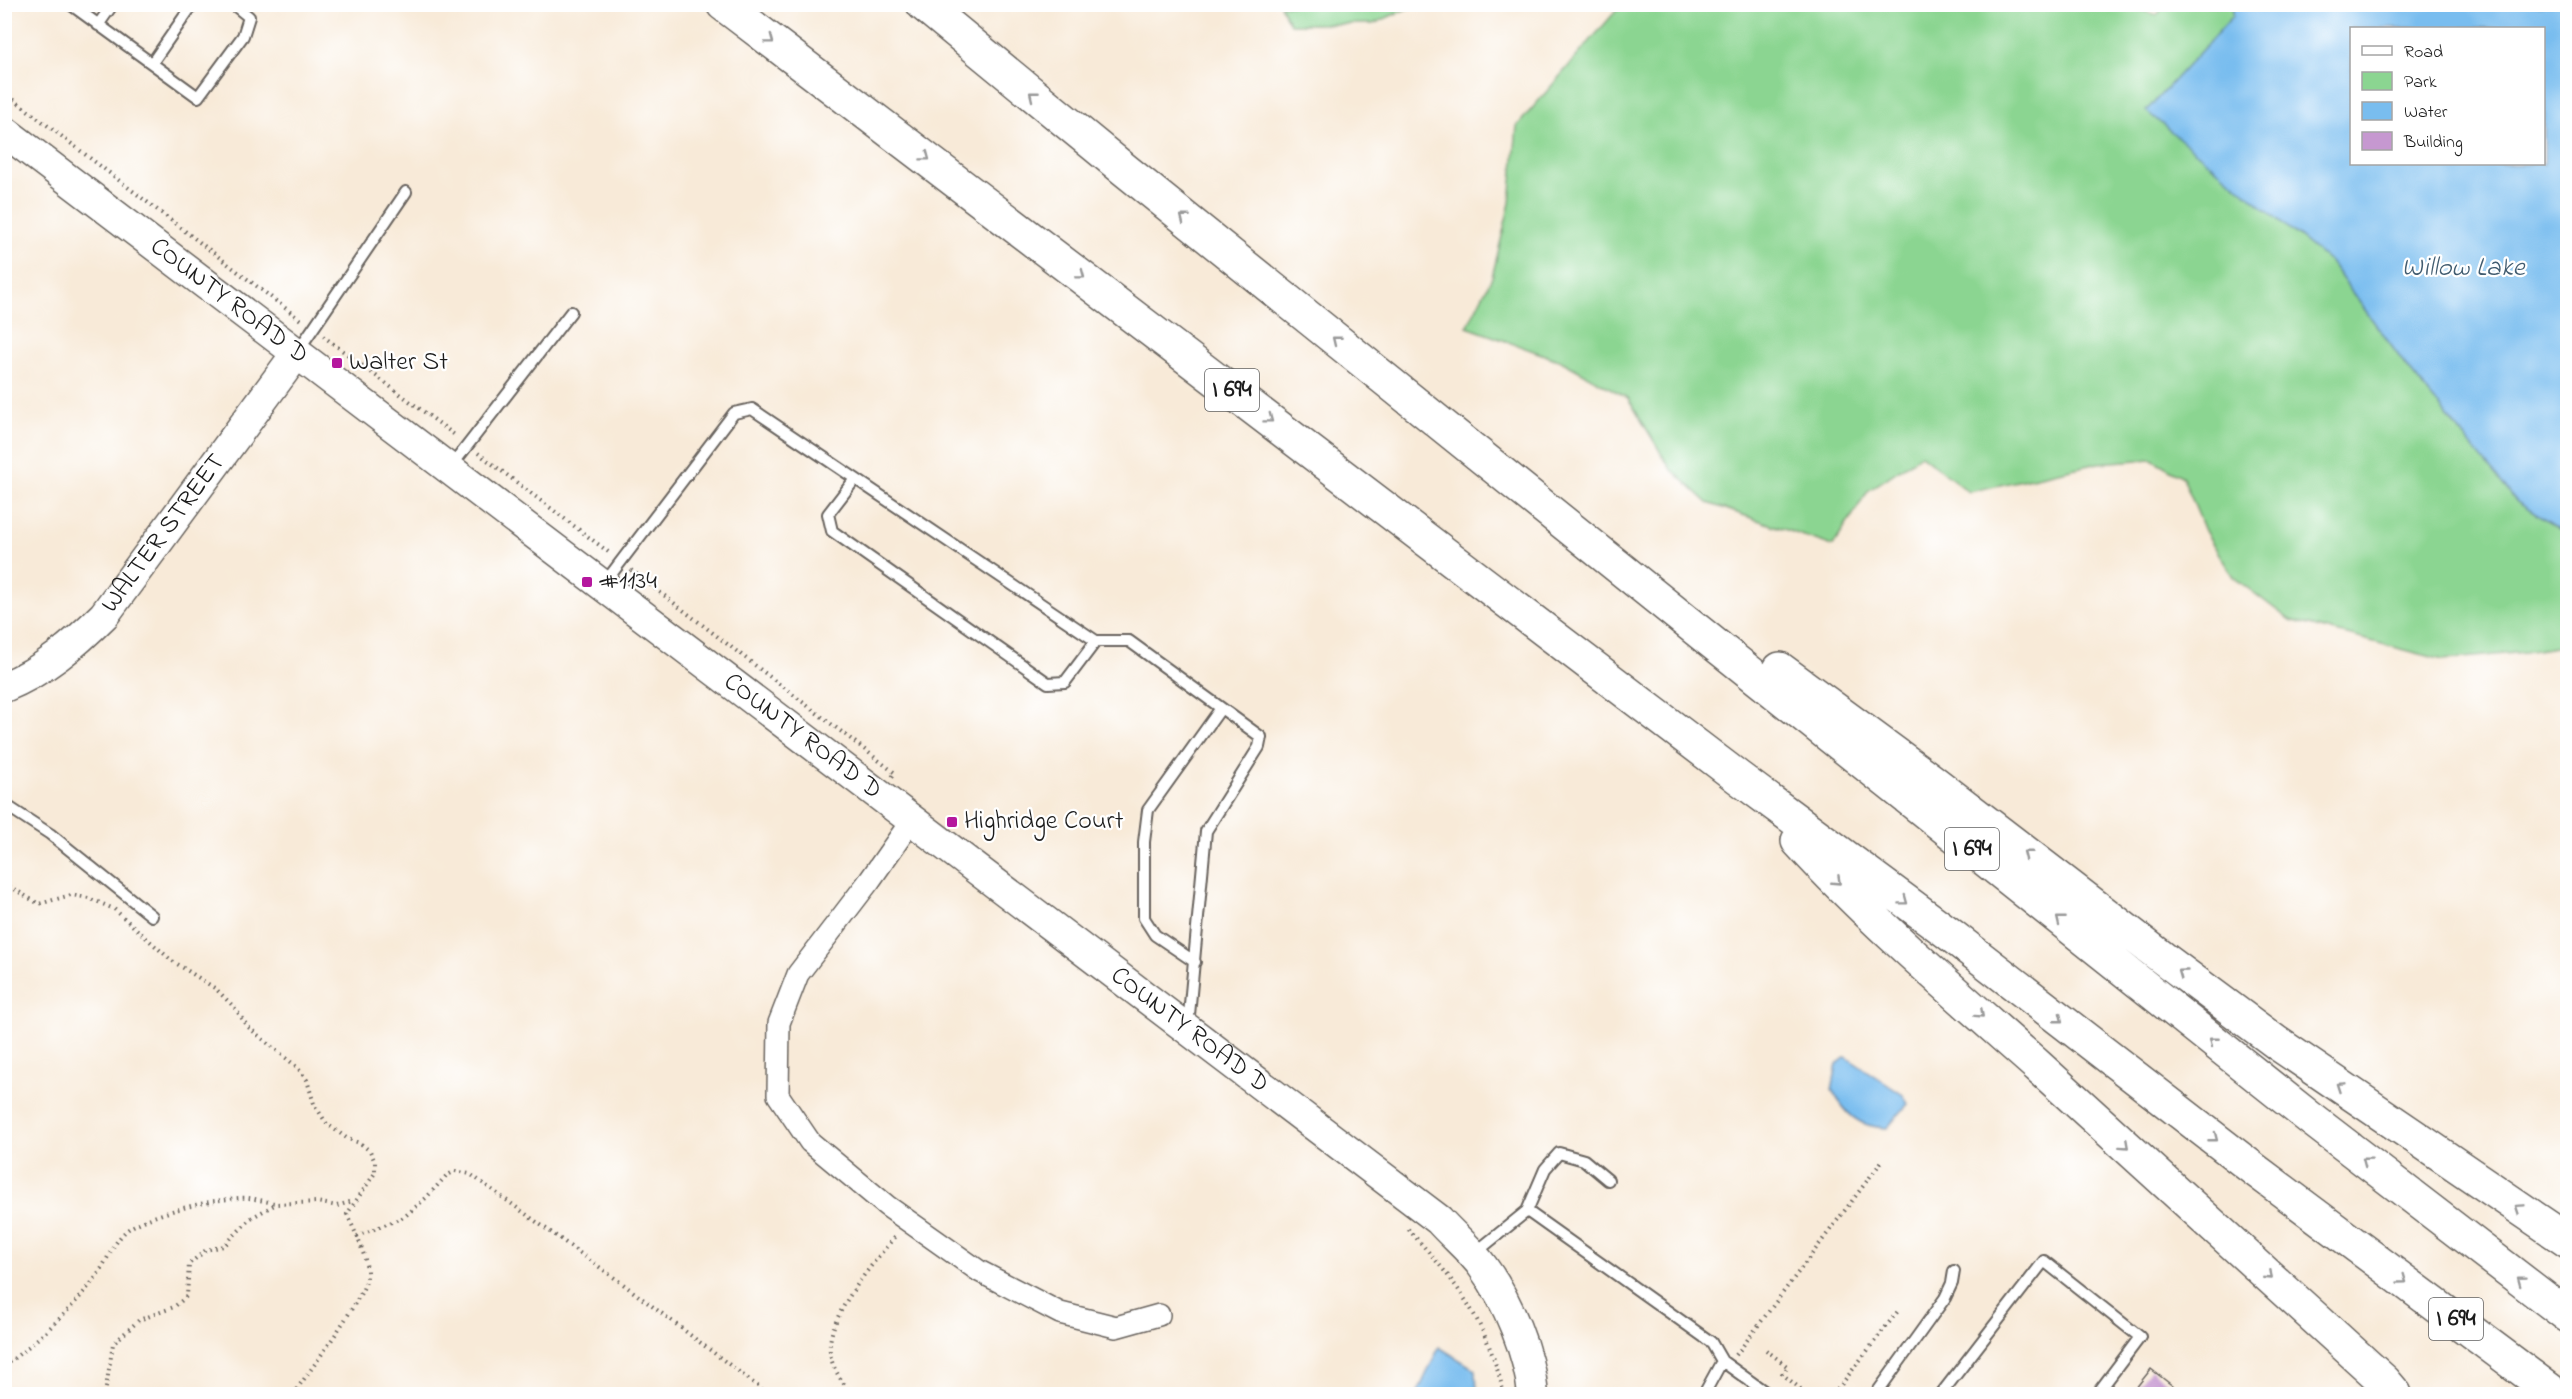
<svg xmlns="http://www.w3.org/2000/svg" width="2572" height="1399" viewBox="0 0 2572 1399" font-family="'Indie Flower',sans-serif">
	<rect width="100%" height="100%" fill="#fff"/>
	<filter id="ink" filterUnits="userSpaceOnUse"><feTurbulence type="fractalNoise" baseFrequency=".0167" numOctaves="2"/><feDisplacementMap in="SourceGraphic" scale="12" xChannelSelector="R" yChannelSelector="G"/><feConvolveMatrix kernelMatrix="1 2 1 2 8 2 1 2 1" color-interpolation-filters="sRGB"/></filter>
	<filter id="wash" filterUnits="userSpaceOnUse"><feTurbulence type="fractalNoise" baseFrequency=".008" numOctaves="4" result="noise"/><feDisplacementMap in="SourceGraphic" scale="24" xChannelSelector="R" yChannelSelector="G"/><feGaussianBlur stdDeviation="1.35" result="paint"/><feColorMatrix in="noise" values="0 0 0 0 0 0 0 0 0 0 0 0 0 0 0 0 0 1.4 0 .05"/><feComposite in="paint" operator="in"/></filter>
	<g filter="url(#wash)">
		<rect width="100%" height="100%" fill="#f8ead8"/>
		<path fill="#8bd591" stroke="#547856" stroke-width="1.5" d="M2119,4L2157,15L2165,5H2233V16L2147,111L2330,262L2404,363L2517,502L2567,534V645L2525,652L2443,660L2290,620L2233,577L2205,531L2183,477L2152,459L2098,463L1969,492L1921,455L1868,491L1833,546L1708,503L1670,468L1628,398L1561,361L1467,327L1492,277L1510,203L1517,126L1621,5Z
			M1280,5H1415L1373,24H1290Z"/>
		<path fill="#79bdef" stroke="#4a6c86" stroke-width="1.5" fill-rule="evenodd" d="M2233,5H2567V534L2517,502L2404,363L2330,262L2146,111L2233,16ZM2352,28H2544V164H2352Z
			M1846,1057L1903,1095L1908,1104L1887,1128C1857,1127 1846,1114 1832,1090L1837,1064Z
			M1439,1347L1476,1370L1477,1394H1417Z"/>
		<g id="blocks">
			<path fill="#c698d0" d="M2151,1369L2183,1394H2131Z"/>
		</g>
	</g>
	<g filter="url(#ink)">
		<use href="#blocks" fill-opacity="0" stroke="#69645e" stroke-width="1.5"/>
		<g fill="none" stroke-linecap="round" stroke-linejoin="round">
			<g stroke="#69645e" stroke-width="14">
				<path id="lane" d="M70,4L198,97L243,36L249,17L233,4
					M98,25L113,4
					M152,63L193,4
					M297,352L406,192
					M450,468L571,312
					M603,585L734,413L752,409L1096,641L1065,682L1048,683L832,531L828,514L855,479
					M1096,641H1129L1261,737L1259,747L1206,831L1188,1026
					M4,804L50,834L152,916
					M1195,962L1155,935L1144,918V842L1148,810L1221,708
					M1527,1211L1711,1342L1722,1361L1704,1394
					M1475,1253L1527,1211L1545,1169L1559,1153L1584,1160L1608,1180
					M1722,1361L1768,1394
					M1876,1394L1945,1298L1952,1283L1954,1271
					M1941,1394L2044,1261L2140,1337L2097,1394"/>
			</g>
			<g stroke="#69645e" stroke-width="24">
				<path id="street" d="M912,820L870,880L798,974L779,1023L778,1095L810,1142L887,1206L979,1271L1060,1313L1116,1327L1159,1315"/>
			</g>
			<g stroke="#69645e" stroke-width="33">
				<g id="secondary">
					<path id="s1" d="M4,131L1439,1220C1453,1236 1471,1250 1483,1267C1508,1301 1529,1353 1533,1394"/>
					<path id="s2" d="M4,687C44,671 75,644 104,615L297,353"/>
				</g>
			</g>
			<g stroke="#69645e" stroke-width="36">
				<path id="highway" d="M723,4L1739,778L1947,932L2255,1170L2555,1394
					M923,4L1125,170L1713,643L2310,1118L2568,1316
					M1780,669L1931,780L2164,959L2277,1043L2568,1241
					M1798,841C1872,922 1957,994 2039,1067C2154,1171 2269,1276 2384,1381L2395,1394"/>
			</g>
			<path stroke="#69645e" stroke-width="4" stroke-dasharray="1.5 4.5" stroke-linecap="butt" d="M4,92L302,321
				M323,336L456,436
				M478,453L611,554
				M631,570L895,773L892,777
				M4,883L39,904L71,895L89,898L114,909L171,960L216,989L234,1007L248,1027L297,1067L307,1080L314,1104L327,1124L348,1139L360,1143L370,1151L375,1162V1173L347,1214L357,1236L404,1217L426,1198L446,1176L455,1171L470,1174L623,1284L768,1394
				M1408,1229C1459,1285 1486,1320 1504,1394
				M1766,1350L1788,1367L1782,1374L1807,1394
				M1736,1355L1882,1161
				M4,1366C38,1340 70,1312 96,1277C106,1263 113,1243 126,1231C143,1215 223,1196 248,1198C257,1199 266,1202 275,1203
				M105,1394L113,1344L139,1320L174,1307L187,1296L189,1264L206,1250L224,1246L251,1218L276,1204L317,1202L337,1206L353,1201
				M293,1394C306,1377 367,1293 367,1277C368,1264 362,1249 357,1236
				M851,1394C844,1384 834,1371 831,1358C821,1321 874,1263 896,1235
				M1834,1394L1898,1311"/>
			<use href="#lane" stroke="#fff" stroke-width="10"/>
			<use href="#street" stroke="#fff" stroke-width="21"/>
			<use href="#secondary" stroke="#fff" stroke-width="30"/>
			<use href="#highway" stroke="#fff" stroke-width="33"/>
		</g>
		<defs><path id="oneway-chevron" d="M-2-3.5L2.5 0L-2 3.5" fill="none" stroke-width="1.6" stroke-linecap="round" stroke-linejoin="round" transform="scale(1.5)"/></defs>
		<g stroke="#999">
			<use href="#oneway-chevron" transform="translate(770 40) rotate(37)"/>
			<use href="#oneway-chevron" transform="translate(1033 95) rotate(-141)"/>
			<use href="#oneway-chevron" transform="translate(926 157) rotate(37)"/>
			<use href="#oneway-chevron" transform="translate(1184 218) rotate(-141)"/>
			<use href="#oneway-chevron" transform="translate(1081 275) rotate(37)"/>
			<use href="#oneway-chevron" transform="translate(1336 340) rotate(-141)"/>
			<use href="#oneway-chevron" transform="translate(1269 419) rotate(37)"/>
			<use href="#oneway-chevron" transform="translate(2027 854) rotate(-142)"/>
			<use href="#oneway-chevron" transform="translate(1837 881) rotate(43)"/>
			<use href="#oneway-chevron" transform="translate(1904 901) rotate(37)"/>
			<use href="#oneway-chevron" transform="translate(2060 920) rotate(-141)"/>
			<use href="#oneway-chevron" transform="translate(2182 973) rotate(-144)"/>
			<use href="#oneway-chevron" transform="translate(1980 1014) rotate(42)"/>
			<use href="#oneway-chevron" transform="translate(2059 1019) rotate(38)"/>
			<use href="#oneway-chevron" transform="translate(2213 1041) rotate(-141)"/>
			<use href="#oneway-chevron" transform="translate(2340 1086) rotate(-146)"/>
			<use href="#oneway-chevron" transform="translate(2214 1138) rotate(38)"/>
			<use href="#oneway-chevron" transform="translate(2125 1145) rotate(42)"/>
			<use href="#oneway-chevron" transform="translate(2366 1161) rotate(-143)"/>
			<use href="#oneway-chevron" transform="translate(2519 1208) rotate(-146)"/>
			<use href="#oneway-chevron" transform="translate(2269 1276) rotate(43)"/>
			<use href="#oneway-chevron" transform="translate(2403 1280) rotate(36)"/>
			<use href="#oneway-chevron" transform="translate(2521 1280) rotate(-143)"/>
		</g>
	</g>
	<g fill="#b5179e" stroke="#fff" stroke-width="2">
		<rect x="331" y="357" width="12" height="12" rx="3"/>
		<rect x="581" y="576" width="12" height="12" rx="3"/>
		<rect x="946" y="816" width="12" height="12" rx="3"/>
	</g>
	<g text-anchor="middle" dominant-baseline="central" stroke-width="4.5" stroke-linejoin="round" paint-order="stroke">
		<g fill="#fff" stroke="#606060" stroke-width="1.5">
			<rect x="1205" y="369" width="54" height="42" rx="4.5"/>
			<rect x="1945" y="828" width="54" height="42" rx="4.5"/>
			<rect x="2429" y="1298" width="54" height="42" rx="4.5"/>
		</g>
		<g font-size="24" font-weight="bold" fill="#1c1c1c">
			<text x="1232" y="390">I 694</text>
			<text x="1972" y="849">I 694</text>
			<text x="2456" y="1319">I 694</text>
		</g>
		<g font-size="26" fill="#1c1c1c" stroke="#fff">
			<text stroke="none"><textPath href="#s1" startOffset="282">COUNTY ROAD D</textPath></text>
			<text stroke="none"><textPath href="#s2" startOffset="225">WALTER STREET</textPath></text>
			<text stroke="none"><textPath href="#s1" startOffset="1002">COUNTY ROAD D</textPath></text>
			<text stroke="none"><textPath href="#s1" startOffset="1488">COUNTY ROAD D</textPath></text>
		</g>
		<g font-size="26" fill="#1c1c1c" stroke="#fff" text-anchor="start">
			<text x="349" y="363">Walter St</text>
			<text x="599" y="582">#1134</text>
			<text x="964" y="822">Highridge Court</text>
		</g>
		<g font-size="27" font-style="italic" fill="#415c70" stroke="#fff">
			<text x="2463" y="268">Willow Lake</text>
		</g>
	</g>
	<rect width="2572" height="1399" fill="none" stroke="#fff" stroke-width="24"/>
	<rect x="2350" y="27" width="195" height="138" fill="#ffffff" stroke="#a4a4a4" stroke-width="1.5"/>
	<rect x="2362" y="46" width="30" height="9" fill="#ffffff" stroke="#a4a4a4" stroke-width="1.5"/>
	<text x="2404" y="57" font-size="18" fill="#1c1c1c">Road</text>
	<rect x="2362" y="72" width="30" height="18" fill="#8bd591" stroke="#a4a4a4" stroke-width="1.5"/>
	<text x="2404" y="87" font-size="18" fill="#1c1c1c">Park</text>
	<rect x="2362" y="102" width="30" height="18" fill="#79bdef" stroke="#a4a4a4" stroke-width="1.5"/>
	<text x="2404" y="117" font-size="18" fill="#1c1c1c">Water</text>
	<rect x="2362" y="132" width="30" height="18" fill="#c698d0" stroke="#a4a4a4" stroke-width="1.5"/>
	<text x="2404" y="147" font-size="18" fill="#1c1c1c">Building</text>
</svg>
